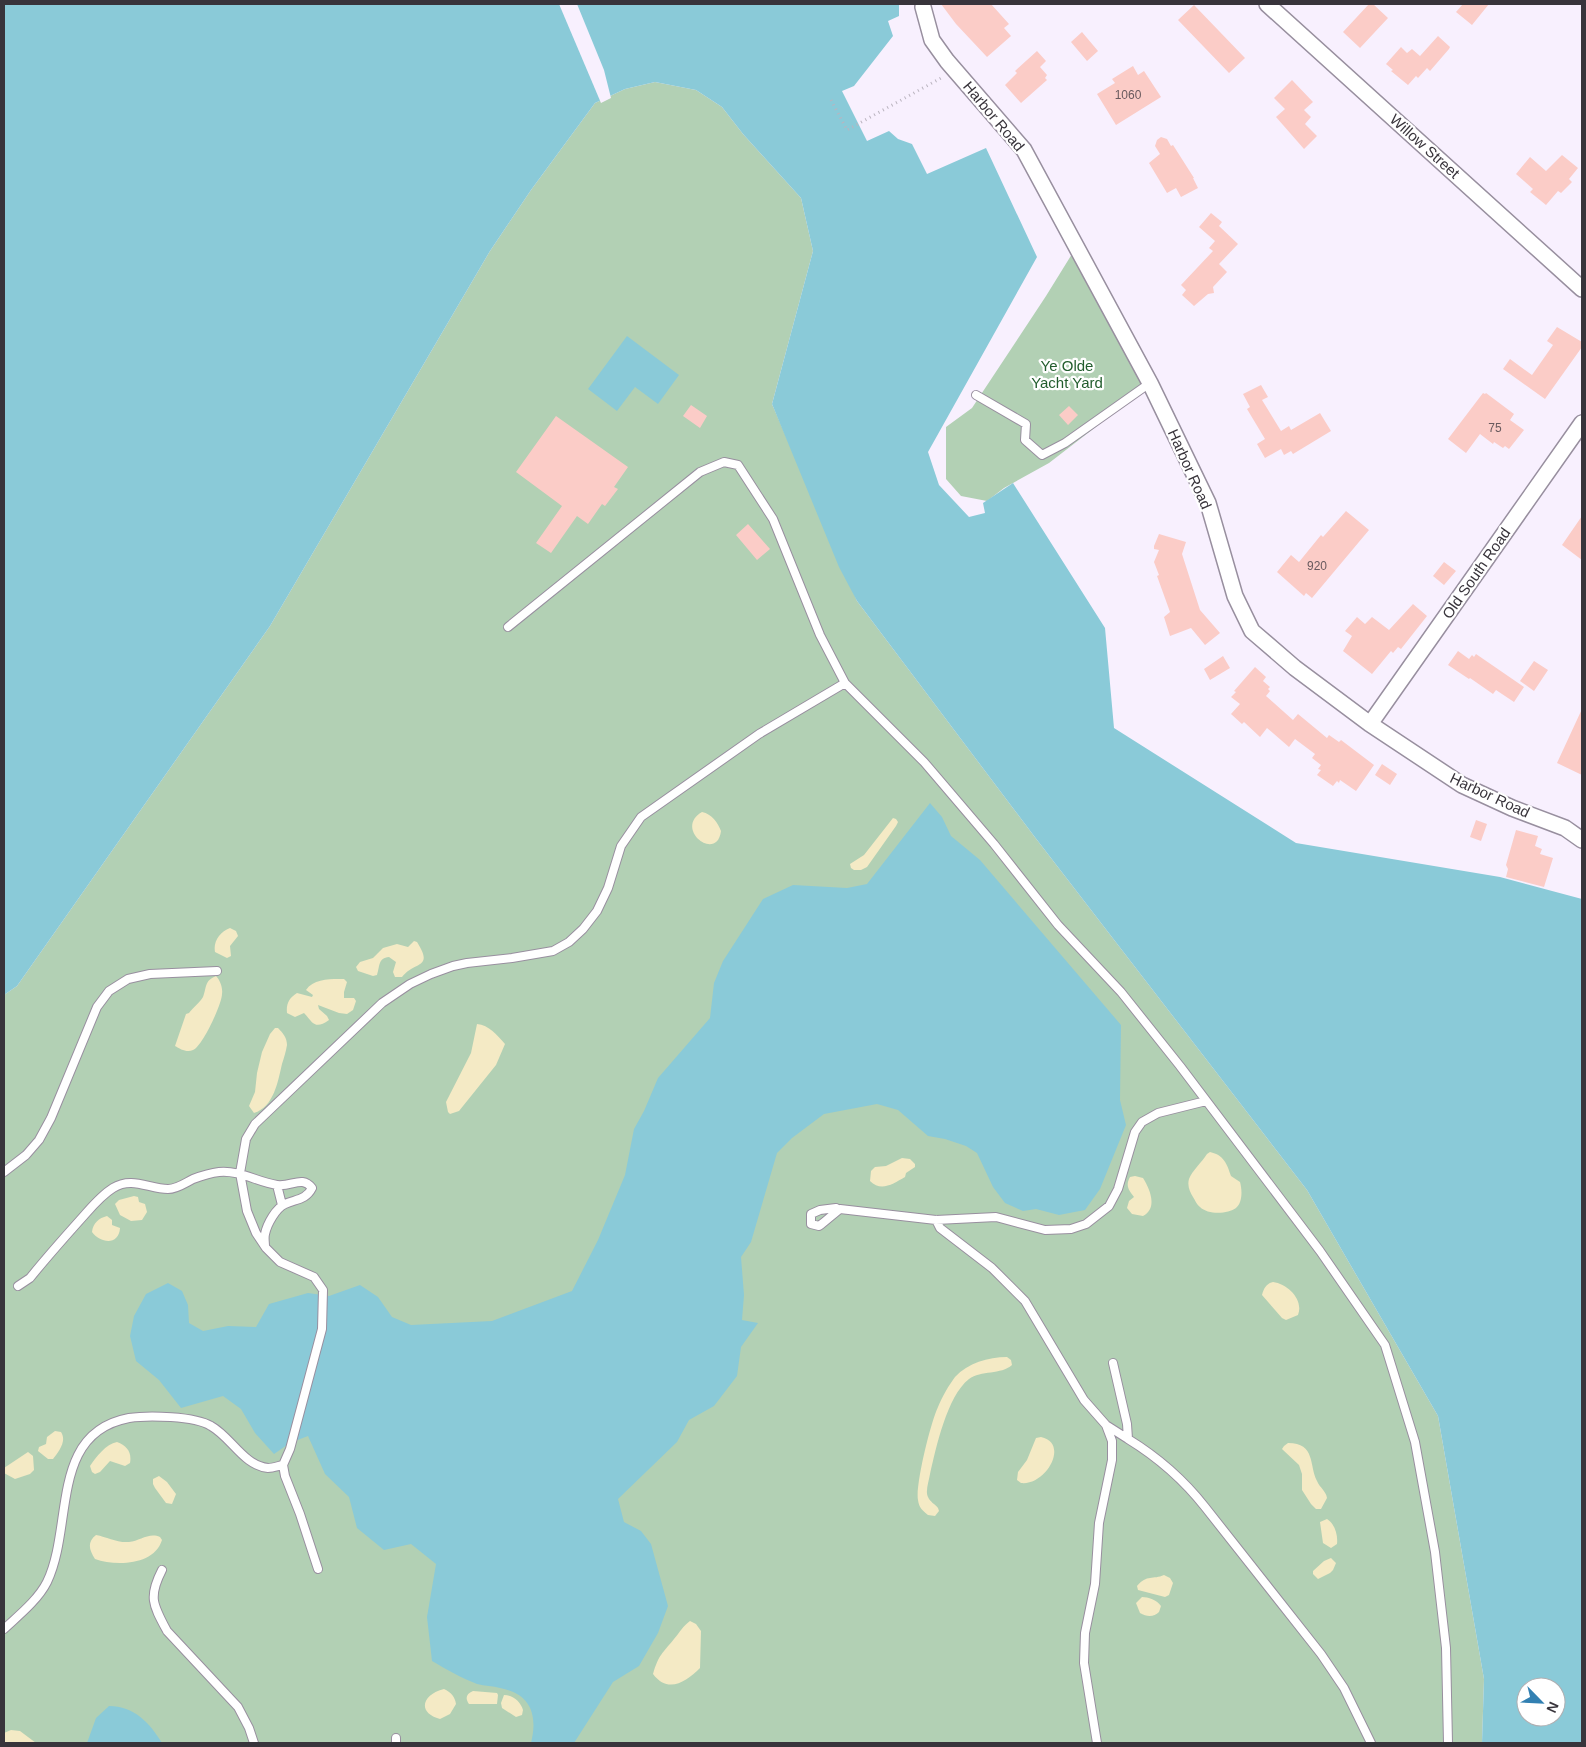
<svg xmlns="http://www.w3.org/2000/svg" width="1586" height="1747" viewBox="0 0 1586 1747" font-family="Helvetica,sans-serif">
	<rect width="100%" height="100%" fill="#f8f0fe"/>
	<path fill="#b2d0b4" d="M655,82L696,90L722,107L743,134L801,198L813,251L772,404L857,601L1034,836L1307,1190L1438,1416L1484,1679L1482,1743H4V995L17,986L270,626L490,251L531,190L595,103L625,89Z
		M1072,254L1145,389L1049,463L1004,488L987,501L961,496L946,479V427L972,408L1046,296Z"/>
	<path fill="#f4eac5" d="M702,812C712,814 718,823 721,831C717,863 673,829 702,812Z
		M893,818L896,819L898,822L896,826L867,867L861,870H854L851,868L850,864L864,855Z
		M230,928L236,931L238,936L230,946L231,956L227,958L215,952C213,941 220,932 230,928Z
		M414,941L417,942C434,969 415,961 402,977H395L393,972L396,962L389,957C378,958 380,966 377,975L373,976L358,971L356,967L360,962L373,958L383,948L397,944L408,947Z
		M216,976C220,980 223,988 222,994C222,1004 202,1047 193,1050C187,1053 180,1049 175,1046L186,1014L189,1013C193,1008 200,1002 203,997C207,987 204,981 216,976Z
		M344,979L347,982L344,992V998H354L356,1001L353,1010L347,1014L339,1013L318,1005L319,1009L327,1016L329,1020C314,1031 312,1021 304,1013L295,1017L287,1013C286,1004 289,998 297,993L312,997L313,995L306,990C314,978 332,979 344,979Z
		M477,1024C489,1025 497,1035 505,1044L496,1065L459,1111L450,1114L448,1112L446,1102L471,1053Z
		M275,1028H278C283,1033 287,1038 287,1045C286,1051 284,1058 282,1064C278,1081 274,1107 254,1113L249,1106L255,1092L257,1073L262,1052L270,1034Z
		M1210,1152C1224,1155 1227,1164 1231,1176L1240,1182C1242,1189 1243,1202 1236,1208C1228,1214 1208,1215 1200,1207C1197,1205 1195,1200 1193,1197C1190,1192 1187,1186 1189,1179C1192,1171 1202,1162 1207,1154Z
		M902,1158L910,1159L915,1164V1167L906,1173L905,1177C893,1184 881,1192 870,1181L871,1171L875,1167L886,1166Z
		M1135,1176L1143,1178C1150,1189 1158,1208 1143,1216L1132,1214L1127,1208L1129,1201L1134,1197C1129,1190 1125,1186 1130,1177Z
		M134,1196L138,1197L139,1202L145,1204L147,1212L142,1220L131,1221L120,1215L115,1204L119,1200Z
		M107,1216L112,1220V1225L120,1228C119,1246 100,1243 92,1232C93,1223 99,1218 107,1216Z
		M1273,1282C1288,1284 1304,1300 1298,1315L1286,1320L1282,1318L1262,1295C1264,1288 1266,1284 1273,1282Z
		M1007,1357L1011,1360L1012,1365C1001,1375 981,1370 969,1379C947,1396 936,1448 930,1474C929,1481 925,1491 928,1497C930,1502 935,1504 938,1508L939,1511L935,1516L928,1515C923,1511 919,1508 918,1500C915,1486 931,1421 938,1407C942,1397 949,1385 955,1377C968,1363 988,1357 1007,1357Z
		M55,1431L61,1432C67,1441 59,1451 53,1459H48L38,1451L39,1447L46,1444L47,1437Z
		M1041,1437C1070,1443 1046,1486 1021,1483L1017,1480L1018,1472L1027,1460L1036,1438Z
		M117,1442C127,1446 132,1452 130,1463L125,1466L110,1461L100,1472L95,1474L92,1472L90,1466C96,1457 106,1444 117,1442Z
		M1288,1443C1316,1443 1309,1466 1317,1481C1320,1488 1326,1491 1327,1498L1321,1509H1316L1311,1504L1302,1490V1474L1299,1465L1282,1449L1284,1446Z
		M28,1452L33,1456L34,1470L30,1474L15,1479L4,1473V1468Z
		M159,1476L167,1482L176,1494L172,1504L166,1503L155,1488L153,1484V1479Z
		M1327,1519C1335,1524 1338,1535 1337,1544L1331,1548L1323,1543L1320,1522Z
		M96,1535C107,1537 117,1543 129,1542C140,1541 149,1532 160,1537L162,1540C154,1566 115,1566 95,1559C89,1550 87,1542 96,1535Z
		M1331,1558L1336,1563L1333,1570L1330,1573L1318,1579L1313,1574V1571L1324,1561Z
		M1164,1575L1170,1578L1173,1583L1169,1595L1165,1597L1138,1590L1137,1586C1147,1574 1153,1580 1164,1575Z
		M1142,1597C1148,1597 1157,1600 1161,1606L1159,1612C1154,1617 1147,1617 1140,1613L1136,1603Z
		M690,1621L696,1624L701,1631L700,1668C686,1682 668,1694 653,1674C659,1654 662,1654 674,1639C680,1632 683,1626 690,1621Z
		M444,1689C451,1692 455,1697 456,1704L450,1714L440,1719C416,1712 423,1694 444,1689Z
		M473,1691L497,1693L498,1695L497,1704H469C465,1698 466,1694 473,1691Z
		M504,1695C513,1695 521,1702 523,1710L522,1715L516,1717L502,1708L501,1703Z
		M11,1730L20,1731L36,1743H4V1733Z"/>
	<path fill="#8acad8" fill-rule="evenodd" d="M4,4H899V16L888,21L893,36L854,86L842,91L867,141L889,131L898,139L912,144L927,174L986,148L1037,257L928,452L939,485L969,517L985,513L983,503L1013,483L1105,628L1114,728L1296,843L1500,877L1582,899V1743H1482L1484,1679L1438,1416L1307,1190L1034,836L857,601L839,567L772,404L813,251L801,198L743,134L722,107L696,90L655,82L625,89L595,103L531,190L490,251L270,626L17,986L4,995ZM1526,1687H1556V1717H1526Z
		M627,336L679,375L658,404L635,387L617,411L588,389Z
		M930,803L942,817L951,836L980,860L1121,1025L1120,1100L1126,1125L1100,1189L1085,1210L1059,1215L1036,1209L1023,1211L1005,1203L993,1187L977,1153L966,1146L945,1139L928,1136L898,1110L877,1104L824,1114L792,1138L777,1153L751,1242L741,1257L744,1295L742,1320L758,1323L741,1347L737,1376L714,1406L689,1420L677,1442L618,1499L624,1522L641,1531L651,1544L668,1606L658,1633L639,1666L613,1682L574,1743H531C538,1715 531,1694 500,1688C493,1686 485,1686 477,1684C461,1678 446,1669 432,1661L427,1617L436,1564L411,1544L384,1550L357,1528L349,1497L325,1474L308,1436L290,1443L274,1454L255,1433L241,1409L223,1396L181,1408L159,1380L136,1361L130,1336L134,1316L146,1294L168,1283L182,1291L188,1305L189,1323L203,1331L228,1326L256,1327L269,1304L308,1293L329,1296L360,1285L378,1297L392,1317L411,1325L492,1321L572,1291L598,1240L625,1175L634,1129L644,1111L658,1078L710,1018L714,983L723,961L763,899L793,885L847,888L867,884Z
		M109,1706C134,1706 150,1723 162,1743H87L96,1718Z"/>
	<path fill="#f8f0fe" d="M559,4H577L604,70L611,98L601,103Z"/>
	<path fill="#fbccc7" d="M941,4H991L1009,24L1004,28L1011,36L987,57L956,24Z
		M1369,4H1373L1388,18L1360,48L1343,32Z
		M1463,4H1489L1472,25L1456,12Z
		M1194,5L1245,58L1229,73L1178,20Z
		M1082,32L1098,51L1087,61L1071,42Z
		M1438,36L1450,47L1449,49L1430,71L1427,68L1418,78L1416,76L1408,85L1391,71L1393,70L1386,64L1401,47L1407,53L1412,49L1420,56Z
		M1037,51L1046,61L1040,67L1047,75L1045,78L1047,80L1021,103L1005,85L1017,73L1015,71Z
		M1133,66L1138,75L1144,71L1161,97L1116,125L1097,94L1115,83L1112,79Z
		M1292,80L1313,102L1304,110L1311,117L1305,124L1317,136L1304,149L1276,117L1285,109L1274,98Z
		M1161,137L1167,139L1171,146L1173,145L1194,178H1193L1198,188L1181,197L1176,188L1167,193L1149,163L1160,154L1155,146L1157,140Z
		M1562,155L1578,168L1569,179L1572,182L1561,193L1558,191L1546,205L1530,192L1533,189L1516,174L1530,157L1546,171Z
		M1211,213L1222,222L1219,226L1238,244L1219,264L1227,272L1213,287L1214,293L1208,294L1194,306L1182,295L1186,290L1181,285L1213,251L1209,248L1215,241L1199,227Z
		M1557,327L1582,342V347L1545,399L1503,369L1510,359L1532,375L1553,345L1547,341Z
		M1261,385L1268,397L1262,400L1281,431L1289,426L1291,430L1320,413L1331,431L1293,454L1291,451L1284,455L1281,449L1265,458L1257,444L1265,439L1247,409L1250,407L1243,394Z
		M1483,393L1485,394L1486,393L1514,414L1510,420L1524,430L1509,449L1505,446L1503,448L1494,442L1493,444L1480,434L1466,453L1448,439Z
		M691,405L707,416L700,428L683,416Z
		M1069,406L1078,415L1068,425L1059,415Z
		M556,416L628,467L614,487L618,489L605,506L602,504L588,524L577,516L551,553L536,543L562,506L516,472Z
		M1346,511L1369,530L1312,598L1306,593L1304,596L1277,572L1291,555L1299,562L1321,535L1323,537Z
		M1582,516V560L1562,545Z
		M748,524L770,549L757,560L736,535Z
		M1159,534L1186,542L1182,554L1200,610L1220,633L1205,645L1191,628L1170,636L1164,617L1170,612L1157,576L1159,575L1154,562L1159,550L1154,549V546Z
		M1444,562L1456,571L1444,585L1433,576Z
		M1413,604L1427,616L1401,649L1398,647L1393,653L1391,651L1372,674L1343,651L1352,636L1345,631L1357,617L1365,624L1372,617L1389,630Z
		M1458,651L1469,659L1472,655L1474,657L1476,654L1524,687L1514,702L1496,690L1493,694L1470,678L1469,679L1448,665Z
		M1223,656L1230,668L1210,680L1204,669Z
		M1534,661L1548,670L1534,691L1520,681Z
		M1255,667L1266,677L1263,681L1270,687L1268,689L1270,691L1266,696L1293,720L1298,714L1327,738L1329,735L1339,742L1341,740L1374,765L1356,791L1340,780L1339,783L1337,781L1333,786L1317,775L1321,770L1318,769L1321,765L1312,758L1315,754L1295,739L1289,747L1267,728L1260,737L1244,722L1242,724L1231,714L1240,704L1231,697L1236,692L1234,691Z
		M1582,709V775L1557,763Z
		M1382,764L1397,774L1390,785L1375,775Z
		M1476,820L1487,824L1481,841L1470,837Z
		M1516,830L1538,836L1535,846L1542,849L1540,854L1553,858L1544,887L1506,877L1508,869L1506,865Z"/>
	<g fill="none" stroke-linecap="round" stroke-linejoin="round">
		<g stroke="#988f9f" stroke-width="10">
			<path id="service" d="M976,395L1026,424L1025,440L1042,455L1065,443L1150,383
				M508,627L700,472L724,462L738,465L773,519L820,635L845,683L924,762L994,844L1058,925L1121,992L1180,1066L1320,1251L1385,1345L1415,1442L1435,1552L1446,1648L1448,1743
				M4,1172L26,1155L39,1140L51,1118L97,1007L109,991L128,979L150,974L217,971
				M277,1185L282,1205
				M836,1208L820,1210L811,1214V1224L819,1226C826,1221 832,1215 840,1209L936,1220L996,1217L1045,1230L1071,1229L1086,1224L1109,1206L1118,1189L1135,1132L1142,1122L1158,1113L1206,1101
				M936,1220L940,1228L992,1268L1025,1301L1084,1400L1106,1425L1128,1439L1127,1424L1113,1363
				M18,1286L30,1278C46,1258 63,1239 80,1220C90,1209 100,1196 113,1188C132,1176 149,1189 168,1189C177,1189 185,1183 193,1179C201,1176 210,1173 219,1172C240,1170 257,1182 277,1185C292,1187 302,1175 312,1188C306,1200 296,1199 285,1204C276,1208 267,1224 265,1234C264,1238 265,1243 265,1246
				M1128,1439C1159,1458 1183,1479 1205,1507L1321,1654L1344,1688L1371,1743
				M318,1569L300,1514L285,1476L283,1465L290,1449L322,1329L323,1290L314,1277L280,1262L266,1248L256,1233L247,1211L240,1173L246,1139L255,1124L382,1003L410,984L431,974L453,966L467,963L512,958L553,951L569,942L583,929L597,911L608,888L621,846L641,817L759,734L845,683
				M162,1570C148,1597 153,1605 167,1631L238,1707L249,1728L254,1743
				M4,1629C18,1616 38,1600 47,1582C74,1526 49,1433 129,1418C148,1415 195,1416 211,1426C231,1437 244,1466 268,1468C273,1468 278,1466 283,1465
				M396,1743V1738
				M1097,1743L1084,1663L1085,1633L1095,1584L1099,1523L1112,1460V1441L1106,1425"/>
		</g>
		<g stroke="#988f9f" stroke-width="18">
			<path id="minor" d="M1267,4L1582,289
				M923,7L932,40L947,61L1024,150L1150,383L1208,503L1235,596L1252,631L1295,668L1370,724L1462,785L1512,808L1565,828L1582,840
				M1370,724L1582,423"/>
		</g>
		<path stroke="#bab4bf" stroke-width="3" stroke-dasharray="1 4" stroke-linecap="butt" d="M831,100L847,130L941,78"/>
		<use href="#service" stroke="#fff" stroke-width="8"/>
		<use href="#minor" stroke="#fff" stroke-width="15"/>
	</g>
	<g text-anchor="middle" dominant-baseline="central" stroke-width="4.5" stroke-linejoin="round" paint-order="stroke">
		<g font-size="12" fill="#695a5e">
			<text x="1128" y="95">1060</text>
			<text x="1495" y="428">75</text>
			<text x="1317" y="566">920</text>
		</g>
		<g font-size="15" fill="#38343b" stroke="#fff">
			<text transform="translate(994 116) rotate(50)">Harbor Road</text>
			<text transform="translate(1425 146) rotate(42)">Willow Street</text>
			<text transform="translate(1190 469) rotate(66)">Harbor Road</text>
			<text transform="translate(1476 573) rotate(-55)">Old South Road</text>
			<text transform="translate(1490 795) rotate(25)">Harbor Road</text>
		</g>
		<g font-size="15" fill="#225d2d" stroke="#fff">
			<text x="1067" y="365">Ye Olde<tspan x="1067" dy="17">Yacht Yard</tspan></text>
		</g>
	</g>
	<rect width="1586" height="1747" fill="none" stroke="#38343b" stroke-width="10"/>
	<g transform="translate(1541 1702) rotate(114)"><circle r="24" fill="#ffffff" stroke="#afaeb1"/>
	<path d="M0-4L9 19L0 12L-9 19Z" fill="#3280b2"/>
	<text y="-8" font-size="14" font-weight="bold" text-anchor="middle" fill="#38343b">N</text>
	</g>
</svg>
